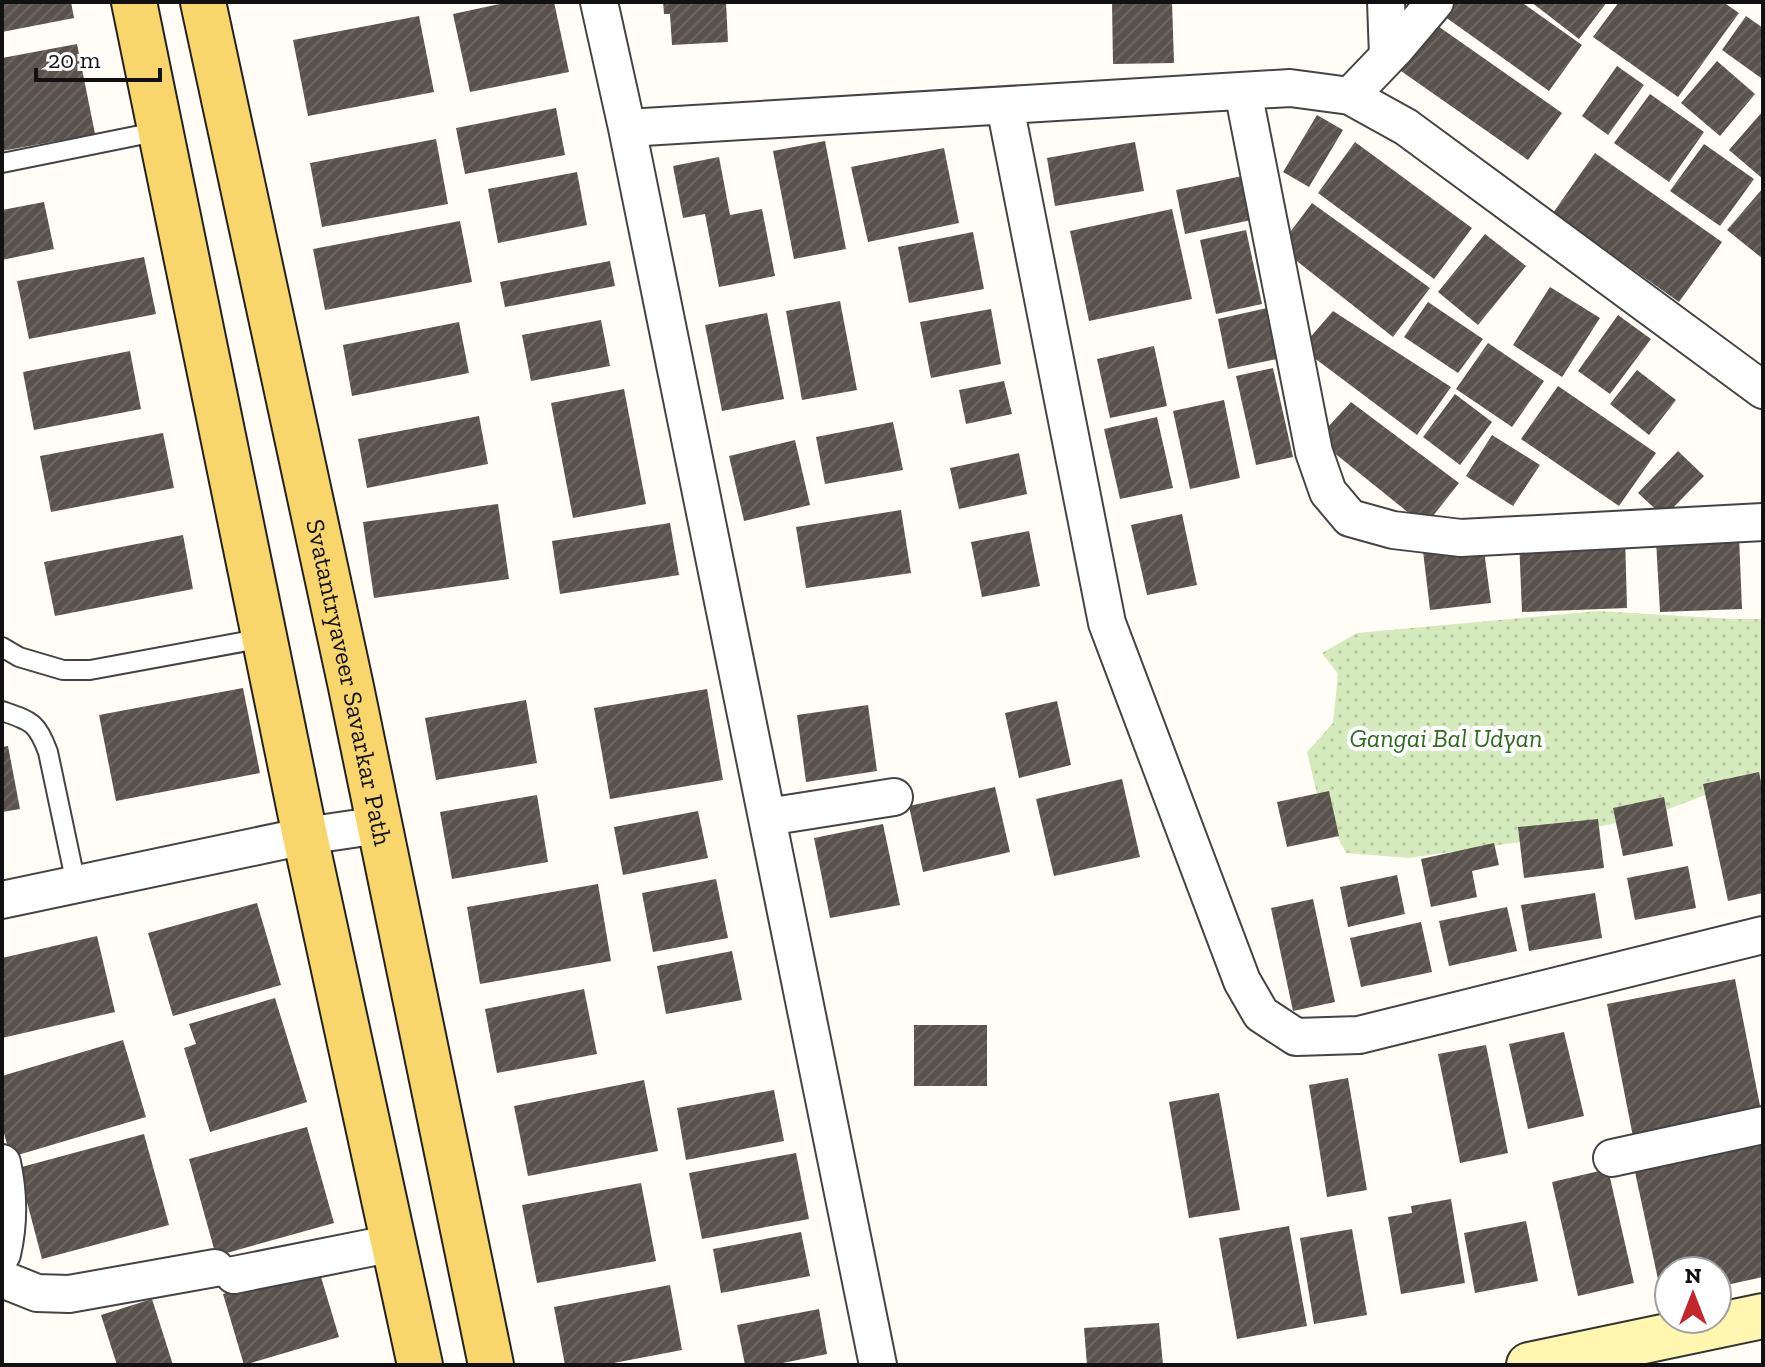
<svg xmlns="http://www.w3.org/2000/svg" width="1765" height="1367" viewBox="0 0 1765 1367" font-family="'Zilla Slab',serif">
	<defs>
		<pattern id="park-dots" width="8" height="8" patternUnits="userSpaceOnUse" patternTransform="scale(2)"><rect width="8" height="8" fill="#d5ebbd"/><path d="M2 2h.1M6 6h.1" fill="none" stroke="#b6c8a1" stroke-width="1.8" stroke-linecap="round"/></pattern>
		<pattern id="building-hatch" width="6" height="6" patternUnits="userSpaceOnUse" patternTransform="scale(2)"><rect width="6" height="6" fill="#5a524d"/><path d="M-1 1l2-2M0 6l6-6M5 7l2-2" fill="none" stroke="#6d6662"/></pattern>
	</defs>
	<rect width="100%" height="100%" fill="#fffdf5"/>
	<path fill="url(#park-dots)" d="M1598,611L1733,619H1763V784L1727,787L1647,817L1520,842L1409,858L1346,853L1318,798L1307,752L1333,723L1338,674L1322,653L1357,633Z"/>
	<path fill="url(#building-hatch)" d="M2,2H71L74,18L2,32Z
		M509,2H554L569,72L470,92L453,14Z
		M663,2H726L728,42L672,45L670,14H664Z
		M1112,2H1172L1174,63L1113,64Z
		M1450,2H1521L1582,45L1549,91L1441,14Z
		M1531,2H1607L1579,39Z
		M1619,2H1723L1739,13L1678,97L1593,37Z
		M419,16L434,92L308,116L293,40Z
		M1746,16L1763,28V76L1761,78L1722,50Z
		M1435,24L1562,113L1528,160L1401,71Z
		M77,44L95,134L2,151V58Z
		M1717,61L1755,94L1720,136L1681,103Z
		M1617,66L1644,85L1608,135L1582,116Z
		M1650,94L1704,132L1669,182L1614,143Z
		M556,108L565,155L465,174L456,128Z
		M1763,111V179L1729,150Z
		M1317,115L1343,130L1309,187L1283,172Z
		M436,139L448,204L322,227L310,163Z
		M825,141L846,249L794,259L773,151Z
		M1135,142L1144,191L1055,206L1047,158Z
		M1355,142L1472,228L1434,279L1318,193Z
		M1704,144L1754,179L1720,226L1670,191Z
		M944,148L959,223L868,242L851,167Z
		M1595,153L1722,242L1679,302L1553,213Z
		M719,157L730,215L762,209L775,276L719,287L705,214L683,218L673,166Z
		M577,172L587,225L498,243L488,189Z
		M1247,175L1256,219L1185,234L1176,190Z
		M1763,188V259L1727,230Z
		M44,202L54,249L2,260V210Z
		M1312,203L1430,288L1393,337L1279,247Z
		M1172,209L1192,299L1089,321L1070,231Z
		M460,221L472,282L325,310L313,249Z
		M1246,230L1262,304L1216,314L1200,240Z
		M973,232L984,289L909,303L898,247Z
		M1485,234L1526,266L1478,325L1438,292Z
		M144,257L156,314L29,339L17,281Z
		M610,261L615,286L505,307L500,282Z
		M1550,287L1600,318L1562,377L1513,345Z
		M840,301L857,390L802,400L786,311Z
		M1428,302L1483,339L1458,373L1404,337Z
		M1267,308L1277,359L1228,369L1218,319Z
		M991,309L1001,364L931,378L920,322Z
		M1333,311L1451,387L1417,435L1301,348Z
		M767,313L784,399L722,411L705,325Z
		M1618,315L1651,339L1610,394L1578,371Z
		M601,320L610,366L531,381L522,335Z
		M459,322L469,373L352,396L343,345Z
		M1488,343L1544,381L1512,427L1456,389Z
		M1154,346L1167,406L1110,418L1097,359Z
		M130,351L141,409L34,430L23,372Z
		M1273,368L1293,457L1256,465L1236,376Z
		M1637,370L1676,400L1649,435L1610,404Z
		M1004,381L1012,414L966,424L959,390Z
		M1558,386L1656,453L1619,506L1521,439Z
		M624,389L646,504L573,518L551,403Z
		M1455,394L1492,422L1460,465L1423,437Z
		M1224,400L1240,478L1190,489L1173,411Z
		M1351,402L1459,483L1425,526L1317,439Z
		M479,416L488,464L367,488L358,439Z
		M1157,417L1173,488L1120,499L1104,429Z
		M893,422L903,470L825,484L816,437Z
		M163,433L174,488L51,512L40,456Z
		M1492,435L1540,465L1513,506L1466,476Z
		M795,440L810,505L744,521L729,456Z
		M1678,451L1704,476L1664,517L1638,493Z
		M1019,453L1027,494L959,509L950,468Z
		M498,504L509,579L374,598L363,522Z
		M901,510L911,573L806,588L796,527Z
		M1182,514L1197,585L1147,595L1131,525Z
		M670,523L679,575L560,594L552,541Z
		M1029,531L1040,586L982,597L971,542Z
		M183,535L193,589L55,616L44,562Z
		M1625,536L1627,608L1522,612L1519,540Z
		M1739,536L1742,609L1660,612L1656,540Z
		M1483,543L1491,603L1430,610L1423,551Z
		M243,688L260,773L116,801L99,715Z
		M707,689L723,780L610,799L594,708Z
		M526,700L537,763L436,780L425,718Z
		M1057,701L1071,765L1019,778L1005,713Z
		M868,705L877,771L806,782L797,715Z
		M8,746L20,809L2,812V747Z
		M1759,772L1763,792V893L1728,901L1703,784Z
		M1122,779L1140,857L1054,876L1036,799Z
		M995,787L1010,852L923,872L909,806Z
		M1329,791L1339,836L1287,847L1277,802Z
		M537,795L548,862L452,879L440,812Z
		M1664,797L1673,846L1623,856L1613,808Z
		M698,811L708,858L623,875L614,827Z
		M1598,819L1604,868L1524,878L1518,827Z
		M883,824L900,905L830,918L814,838Z
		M1494,843L1499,865L1472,871L1477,897L1431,907L1421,859Z
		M1688,866L1696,908L1635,920L1627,878Z
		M1397,875L1405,914L1348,927L1340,887Z
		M716,879L728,938L653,952L642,893Z
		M598,884L611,961L480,984L467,907Z
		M1595,893L1602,938L1529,951L1521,905Z
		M1313,899L1335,1002L1293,1011L1271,908Z
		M257,903L281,985L173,1016L148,933Z
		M1507,907L1517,951L1449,966L1439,921Z
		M1421,922L1432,972L1361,987L1350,938Z
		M97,936L115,1012L2,1038V958Z
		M732,951L742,1000L666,1014L657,966Z
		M1735,979L1763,1121L1635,1147L1607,1004Z
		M584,989L597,1054L497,1073L485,1009Z
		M275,998L307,1102L210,1132L184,1048L196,1044L189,1024Z
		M914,1025H987V1086H914Z
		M1564,1032L1584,1116L1528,1129L1509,1044Z
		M123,1040L146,1117L11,1157L2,1127V1076Z
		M1486,1045L1508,1153L1460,1163L1438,1054Z
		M1348,1078L1367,1190L1327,1197L1309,1085Z
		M644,1080L658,1151L528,1176L514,1106Z
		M774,1090L784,1141L686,1160L677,1108Z
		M1219,1093L1240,1210L1189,1218L1169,1102Z
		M307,1127L334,1223L216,1256L189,1159Z
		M1763,1130V1277L1717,1287V1271H1669V1297L1662,1298L1632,1158Z
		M144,1134L169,1225L42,1259L18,1168Z
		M796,1153L809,1219L702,1239L689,1173Z
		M1608,1169L1634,1283L1578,1296L1552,1182Z
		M641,1183L656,1261L537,1283L522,1205Z
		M1451,1199L1465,1283L1401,1294L1388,1217L1412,1213L1411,1206Z
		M1526,1221L1538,1281L1475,1293L1464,1233Z
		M1289,1226L1307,1326L1237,1339L1219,1238Z
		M1352,1229L1367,1315L1314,1324L1300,1238Z
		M801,1232L810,1276L721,1293L713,1249Z
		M318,1267L339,1337L244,1365L223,1294Z
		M670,1285L682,1350L603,1365H565L554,1307Z
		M152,1299L173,1365H117L101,1315Z
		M819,1309L827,1354L773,1365H745L737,1325Z
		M1159,1323L1163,1365H1087L1084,1328Z"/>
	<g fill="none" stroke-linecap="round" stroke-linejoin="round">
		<g stroke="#444" stroke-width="22">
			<path id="service" d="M2,163L160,131
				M2,647L19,657L63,670H90L264,638
				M2,711C31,721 37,722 48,752L76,884"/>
		</g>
		<g stroke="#444" stroke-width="40">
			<path id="minor" d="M599,2L627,128L878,1365
				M1386,2L1388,56
				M1243,91L1314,452L1328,492L1350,518L1393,530L1461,538L1763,522
				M1350,96L1397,47L1435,2
				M1005,106L1107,623L1242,981L1261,1014L1296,1037L1359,1035L1763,935
				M627,128L1290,88L1350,96L1406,127L1763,390
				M767,817L894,797
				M2,900L305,836L380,825
				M1612,1158L1763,1125
				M2,1163C9,1194 9,1224 2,1254
				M234,1275L394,1243
				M2,1279L37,1293L69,1294L215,1268"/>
		</g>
		<g stroke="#333" stroke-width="48">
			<path id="secondary" d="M1529,1365L1763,1316"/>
		</g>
		<g stroke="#222" stroke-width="48">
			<g id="primary">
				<path d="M134,2L305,836L420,1365"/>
				<path id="s1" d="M203,2L351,687L491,1365"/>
			</g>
		</g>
		<use href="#service" stroke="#fff" stroke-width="18"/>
		<use href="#minor" stroke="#fff" stroke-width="36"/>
		<use href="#secondary" stroke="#fff6b0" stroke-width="44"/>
		<use href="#primary" stroke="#f9d66b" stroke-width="44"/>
	</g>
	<g text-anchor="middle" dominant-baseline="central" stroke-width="8" stroke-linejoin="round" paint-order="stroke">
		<g font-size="26" fill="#111" stroke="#fff">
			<text stroke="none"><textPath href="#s1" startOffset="696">Svatantryaveer Savarkar Path</textPath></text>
		</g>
		<g font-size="26" font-style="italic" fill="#2f6b1f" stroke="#fff">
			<text x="1446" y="738">Gangai Bal Udyan</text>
		</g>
	</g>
	<rect width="1765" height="1367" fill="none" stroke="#111111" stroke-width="8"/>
	<g transform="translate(1693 1295)"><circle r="38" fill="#ffffff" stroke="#a0a0a0" stroke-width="2"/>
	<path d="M0-6L14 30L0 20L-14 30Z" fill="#c4262e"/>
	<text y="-12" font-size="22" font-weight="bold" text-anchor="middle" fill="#111111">N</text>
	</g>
	<path d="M36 68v12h124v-12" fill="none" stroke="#111111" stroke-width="4"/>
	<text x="48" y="68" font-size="24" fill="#111111" stroke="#ffffff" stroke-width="6" paint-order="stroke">20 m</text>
</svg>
